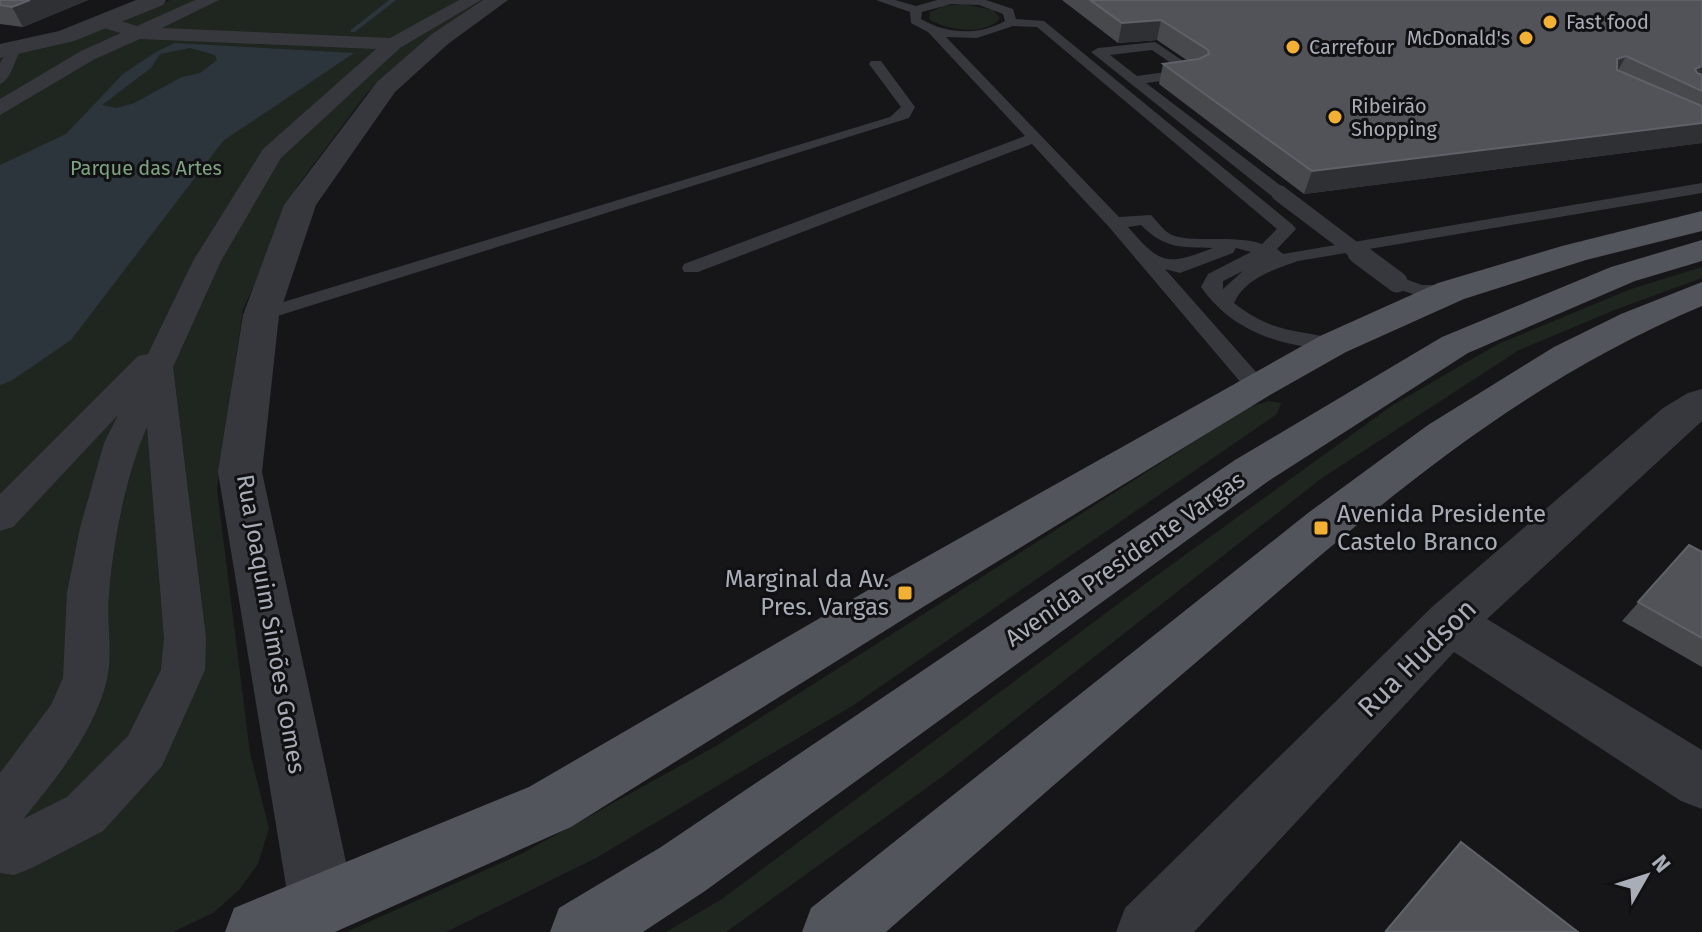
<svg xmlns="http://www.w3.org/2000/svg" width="1702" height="932" viewBox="0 0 1702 932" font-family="'Fira Sans',sans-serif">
	<rect width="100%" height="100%" fill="#161618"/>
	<path fill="#1e261f" d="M170,0H486L446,26L367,93L298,185L243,310L217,489L250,753L269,828L258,864L239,890L213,913L173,932H0V55L115,24Z
		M963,4L993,10L1000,18C986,36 947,31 929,19L930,12L943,6Z
		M1702,267V278L1617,309L1519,350L1322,478L943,776L726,932H666L722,899L1153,578L1393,405L1498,344L1631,289Z
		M1269,401L1281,403L1277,414L852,706L596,858L446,932H346L521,854L716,746L1249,407Z"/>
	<path fill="#2c353c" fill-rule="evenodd" d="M175,43L354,53L223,141L71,340L11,381L0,385V165L66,134L123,74L156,52ZM190,48L215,55L217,60L200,73L182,77L134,103L117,108L102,105L151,68L160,54Z"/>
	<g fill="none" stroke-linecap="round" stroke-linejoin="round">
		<path fill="#2c353c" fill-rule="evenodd" d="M389,0H396L355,32H351V30Z"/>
		<path fill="#37383d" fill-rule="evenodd" d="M876,0H895L916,6L937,0H986L1013,9L1016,19L1044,21L1293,225L1296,229L1277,249L1283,254L1702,183V193L1298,261C1274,270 1246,277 1234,303C1273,334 1297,329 1340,340L1343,344L1340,348L1333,350C1280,346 1233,332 1201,287L1208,274L1251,252L1236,248L1233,253L1180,273L1165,269L1264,381L1267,386L1256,393L1248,391L1109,227L1032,144L698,272H684L682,268L684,264L1025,136L928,32L911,23L910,12ZM951,4L979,5L1003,14L1005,21C979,36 946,34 921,19L922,12ZM1013,26L1037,27L1277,229L1262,244C1235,234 1189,244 1170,234C1163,230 1157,221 1151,215L1119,217L946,37L977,38ZM1141,225C1165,249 1180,247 1213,248C1166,266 1161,265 1128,227ZM1243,271L1223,289V281Z
			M1155,42L1201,73L1194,77L1146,83L1285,189L1287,193L1285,197H1273L1091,52L1098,48ZM1152,50L1181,70L1137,76L1110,55Z
			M11,46L22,49C14,59 12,79 0,84V63Z
			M871,61H881L915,107L909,118L268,319L261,321L251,315L254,311L890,117L901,107L869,64Z
			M1397,276L1422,285H1451L1461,291C1444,307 1409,293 1390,286L1387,282L1390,278Z"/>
		<path fill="#37383d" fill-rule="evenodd" d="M195,0H219L162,28L390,38L459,0H481L400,48L281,158L221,261L173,367L206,638L205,670L162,766L103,831L32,868L14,875L0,873V773L51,705L63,678L67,593L80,528L104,443L118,415L13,527L0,531V494L138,356L148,354L193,261L263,149L376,49L140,39L95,59L0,115V99L81,51L121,33L97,26L95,22L97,18L104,16L137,26ZM147,427L164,638L161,670L128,736L67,797L23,819C56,779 95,731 107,679C113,652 106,621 109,593C113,542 126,474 147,427Z"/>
		<path fill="#37383d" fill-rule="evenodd" d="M136,0H166L163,5L74,41L0,58V44L59,31Z
			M483,0H508L448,44L395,92L316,205L279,315L262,472L355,904L345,927C329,932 315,932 299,927L289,904L218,472L243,315L284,205L377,82L432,34Z
			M1702,389V421L1487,619L1702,750V809L1681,801L1454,652L1194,932H1116L1125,908L1432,607L1663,408L1688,393Z"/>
		<path fill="#53555c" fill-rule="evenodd" d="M1702,211V231L1586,260L1464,299L1346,352L1270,395L923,607L571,827L335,932H225L234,908L529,787L887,579L1320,336L1438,283L1562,246Z
			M1702,240V261L1635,281L1468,353L1267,482L705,891L643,932H550L559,908L661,847L1235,460L1442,337L1611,267Z
			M1702,282V306C1517,384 1378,505 1228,635C1113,733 999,833 886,932H802L811,908L1308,513L1428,425L1554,347L1621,314Z"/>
		<path stroke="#37383d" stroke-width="16" d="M1279,193L1361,255"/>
		<path stroke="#37383d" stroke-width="21" d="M1358,253L1397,282"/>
	</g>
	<path fill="#47494d" d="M0,0H88L23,27L0,24Z
		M1062,0H1702V143L1304,194L1159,84L1163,64L1188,61L1157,40L1118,43Z
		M1689,545L1702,552V667L1622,621Z
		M1461,842L1578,932H1384Z"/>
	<path fill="#2f3033" d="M30,0H88L23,27L12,7Z
		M1161,20L1157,40L1118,43L1122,23Z
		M1626,56L1615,76L1617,59Z
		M1702,66V80L1695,69Z
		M1702,123V143L1304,194L1312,171Z"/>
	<path fill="#525359" stroke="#5f6168" stroke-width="2" d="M0,0H30L12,7L0,5Z
		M1090,0H1702V66L1695,69L1697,73L1702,75V91L1626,56L1617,59V70L1702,106V123L1312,171L1163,64L1199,59L1209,54L1208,50L1161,20L1122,23Z
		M1689,545L1702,552V638L1638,602Z
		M1461,842L1578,932H1387L1386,931Z"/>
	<g fill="#f2b134" stroke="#111113" stroke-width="3">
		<circle cx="1550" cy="22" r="8"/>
		<circle cx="1526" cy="38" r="8"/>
		<circle cx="1293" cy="47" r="8"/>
		<circle cx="1335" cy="117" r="8"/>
		<rect x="1313" y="520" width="16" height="16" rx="4"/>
		<rect x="897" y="585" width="16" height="16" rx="4"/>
	</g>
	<g text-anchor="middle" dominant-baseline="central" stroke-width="6" stroke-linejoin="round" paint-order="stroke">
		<g font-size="20" fill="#a8adb8" stroke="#111113" text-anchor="start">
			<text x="1566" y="22">Fast food</text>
			<text x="1510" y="38" text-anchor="end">McDonald's</text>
			<text x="1309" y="47">Carrefour</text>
			<text x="1351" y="106">Ribeirão<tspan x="1351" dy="23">Shopping</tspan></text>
		</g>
		<g font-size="20" fill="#7fa381" stroke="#111113">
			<text x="146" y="168">Parque das Artes</text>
		</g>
		<g font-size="24" fill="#a8adb8" stroke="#111113" text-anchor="start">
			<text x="1337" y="514">Avenida Presidente<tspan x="1337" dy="28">Castelo Branco</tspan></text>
			<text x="889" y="579" text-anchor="end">Marginal da Av.<tspan x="889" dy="28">Pres. Vargas</tspan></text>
		</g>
		<g font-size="24" fill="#a8adb8" stroke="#111113">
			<text transform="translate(1125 559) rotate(-35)">Avenida Presidente Vargas</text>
			<text transform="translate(271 624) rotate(80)">Rua Joaquim Simões Gomes</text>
		</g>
		<g font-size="28" fill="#a8adb8" stroke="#111113">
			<text transform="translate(1417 658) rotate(-45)">Rua Hudson</text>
		</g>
	</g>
	<g transform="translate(1646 876) rotate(51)" stroke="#111113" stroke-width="6" paint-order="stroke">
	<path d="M0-6L14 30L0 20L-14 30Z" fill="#a8adb8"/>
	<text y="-12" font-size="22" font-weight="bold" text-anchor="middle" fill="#a8adb8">N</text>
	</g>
</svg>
